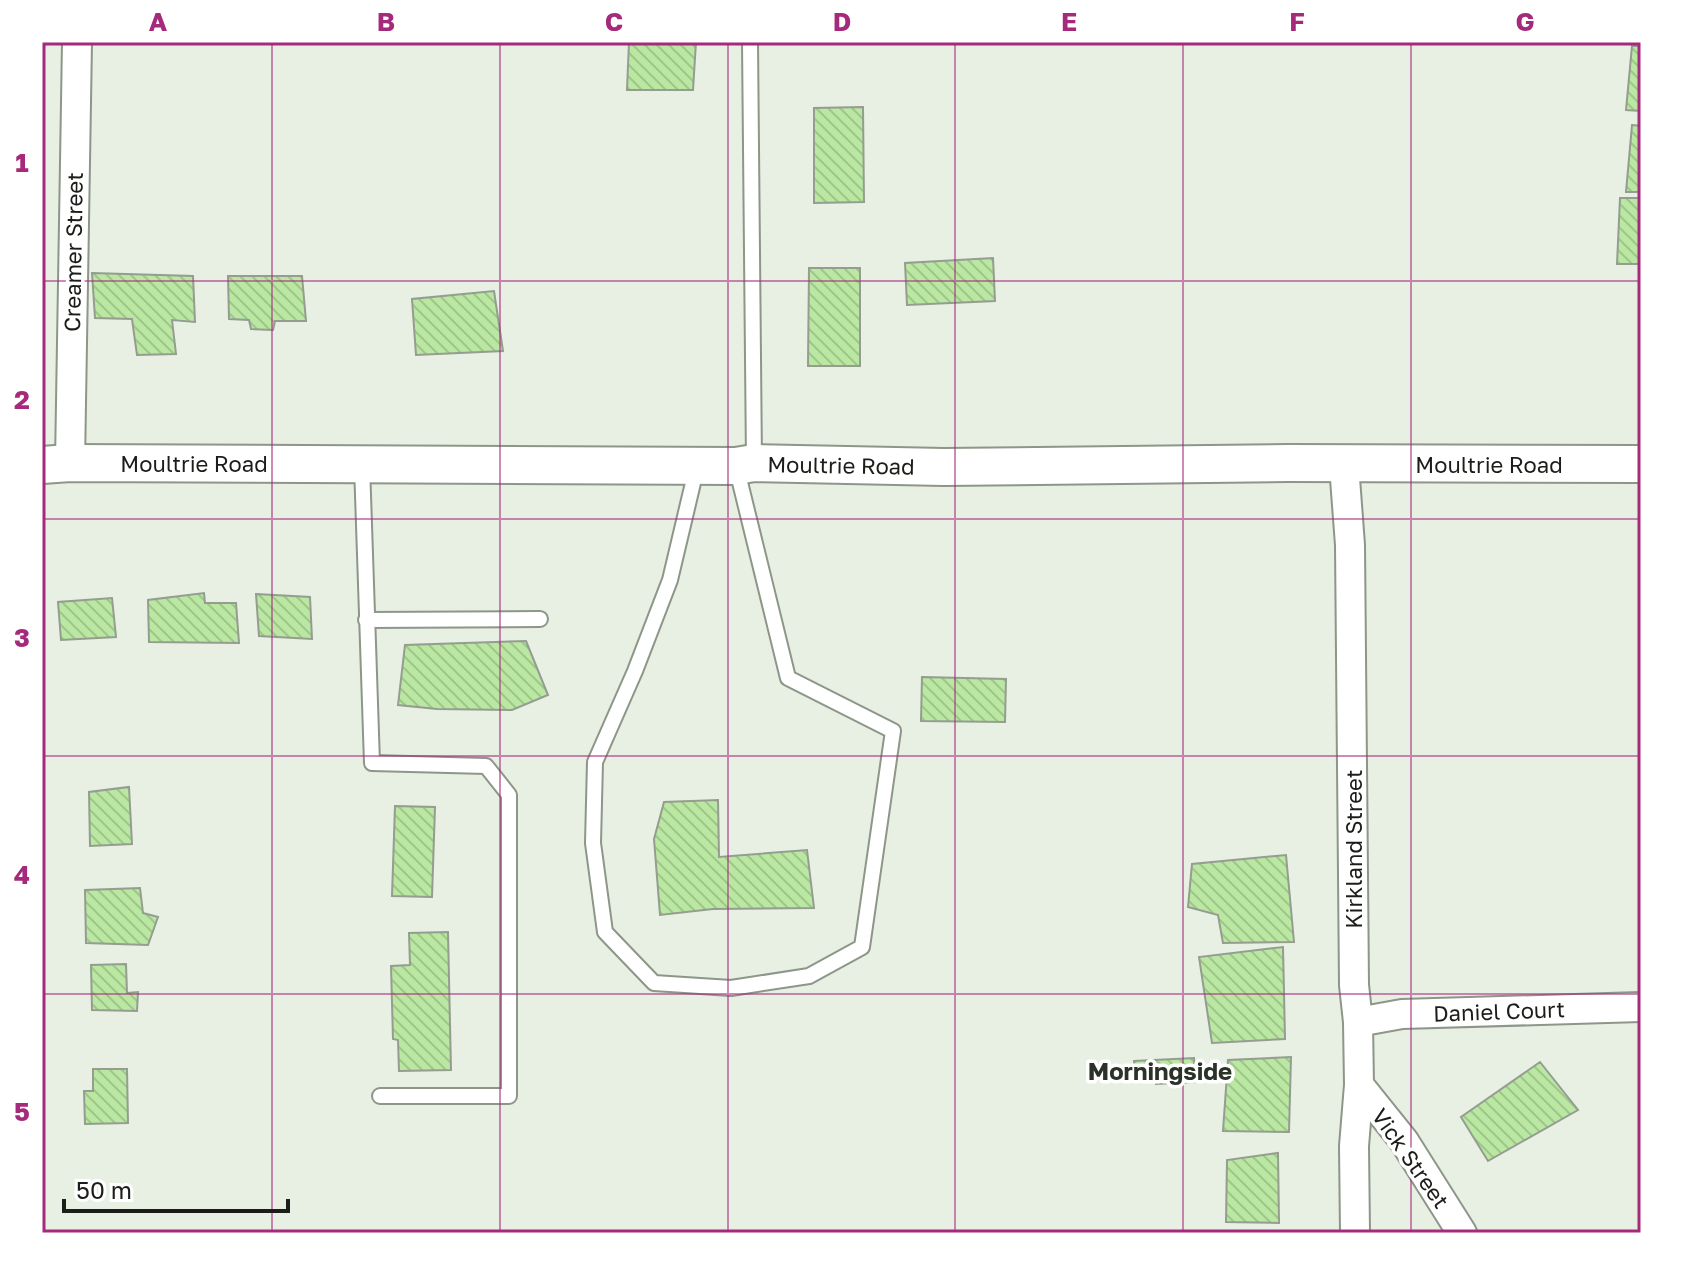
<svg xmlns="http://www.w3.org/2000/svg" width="1683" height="1275" viewBox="0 0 1683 1275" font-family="'Golos Text',sans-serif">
	<defs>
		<pattern id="building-back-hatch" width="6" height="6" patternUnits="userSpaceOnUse" patternTransform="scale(2)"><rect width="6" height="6" fill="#bae7a2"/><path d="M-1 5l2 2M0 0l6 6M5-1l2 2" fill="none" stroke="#9fc68b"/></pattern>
	</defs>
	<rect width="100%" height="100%" fill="#e7f0e3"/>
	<path fill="url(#building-back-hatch)" stroke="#949d90" stroke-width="2" d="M629,42H696L693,90H627Z
		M1632,46H1641V111L1626,110Z
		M863,107L864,202L814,203V108Z
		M1632,125L1641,126V192H1626Z
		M1620,198H1641V264H1617Z
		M993,258L995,301L907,305L905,263Z
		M809,268H860V366H808Z
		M92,273L193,276L195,322L172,320L176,354L137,355L132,319L95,318Z
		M228,276H302L306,321H275L273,330L251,329L249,320L229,319Z
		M494,291L503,351L416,355L412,299Z
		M204,593L205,603H236L239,643L149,642L148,600Z
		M256,594L310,597L312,639L259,636Z
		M112,598L116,637L61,640L58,602Z
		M526,641L548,695L512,710L437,709L398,705L405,645Z
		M922,677L1006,679L1005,722L921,721Z
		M129,787L132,844L90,846L89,792Z
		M718,800L719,857L807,850L814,908L713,909L660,915L654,839L664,802Z
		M395,806L435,807L432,897L392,896Z
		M1286,855L1294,942L1223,943L1218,915L1188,907L1192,864Z
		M140,888L143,913L158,917L148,945L86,943L85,890Z
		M448,932L451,1070L399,1071L398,1040L393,1039L391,966L410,965L409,933Z
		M1283,947L1285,1039L1212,1043L1199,957Z
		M126,964L127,993L138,992L137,1011L92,1010L91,965Z
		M1291,1057L1289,1132L1223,1131L1228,1060Z
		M1194,1058L1195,1082L1156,1084V1078L1134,1080V1061Z
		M1540,1062L1578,1110L1488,1161L1461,1117Z
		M93,1069H127L128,1123L85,1124L84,1091H93Z
		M1278,1153L1279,1223L1226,1222L1227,1160Z"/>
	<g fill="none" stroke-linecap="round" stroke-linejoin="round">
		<g stroke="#8d9689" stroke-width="18">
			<path id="service" d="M750,42L754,463
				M362,465L372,763L486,766L509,795V1096H380
				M697,466L670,580L635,671L595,762L593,843L605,932L654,983L731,988L809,976L862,947L893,731L788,678L736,466
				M366,620L540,619"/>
		</g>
		<g stroke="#8d9689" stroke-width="32">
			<path id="minor" d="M70,463L77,42
				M1344,465L1350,545L1354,985L1358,1022L1359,1085L1354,1146L1355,1233
				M1358,1022L1402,1014L1641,1007
				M1359,1085L1404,1141L1462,1233"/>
		</g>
		<g stroke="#8d9689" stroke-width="40">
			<path id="tertiary" d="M42,465L70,463L736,466L754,463L944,467L1288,463L1641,464"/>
		</g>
		<use href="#service" stroke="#fff" stroke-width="14"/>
		<use href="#minor" stroke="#fff" stroke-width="28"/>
		<use href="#tertiary" stroke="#fff" stroke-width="36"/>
	</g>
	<path fill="none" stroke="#a62a7c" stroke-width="2" stroke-opacity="0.55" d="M272,42V1233M500,42V1233M728,42V1233M955,42V1233M1183,42V1233M1411,42V1233M42,281H1641M42,519H1641M42,756H1641M42,994H1641"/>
	<g text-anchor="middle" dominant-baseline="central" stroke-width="7" stroke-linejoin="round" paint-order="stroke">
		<g font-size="22" fill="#1a1d18" stroke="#fff">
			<text transform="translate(73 252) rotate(-89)">Creamer Street</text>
			<text x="194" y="463">Moultrie Road</text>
			<text x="1489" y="464">Moultrie Road</text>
			<text transform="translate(841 465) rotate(1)">Moultrie Road</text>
			<text transform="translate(1353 849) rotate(-90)">Kirkland Street</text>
			<text transform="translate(1499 1011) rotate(-2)">Daniel Court</text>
			<text transform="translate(1411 1158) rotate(55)">Vick Street</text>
		</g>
		<g font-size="24" font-weight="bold" fill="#2b3228" stroke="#fff">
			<text x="1160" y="1070">Morningside</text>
		</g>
	</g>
	<rect width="1683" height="1275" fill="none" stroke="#ffffff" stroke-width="88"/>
	<path d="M64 1199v12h224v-12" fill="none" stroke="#1a1d18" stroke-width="4"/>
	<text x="76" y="1199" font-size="24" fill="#1a1d18" stroke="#ffffff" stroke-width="6" paint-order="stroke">50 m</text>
	<rect x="44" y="44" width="1595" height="1187" fill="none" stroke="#a62a7c" stroke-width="3"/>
	<g font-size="26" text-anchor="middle" font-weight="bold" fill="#a62a7c">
		<text x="158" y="31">A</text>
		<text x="386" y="31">B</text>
		<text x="614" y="31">C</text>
		<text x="842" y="31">D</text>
		<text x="1069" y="31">E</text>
		<text x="1297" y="31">F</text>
		<text x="1525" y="31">G</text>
		<text x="22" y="172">1</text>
		<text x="22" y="409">2</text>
		<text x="22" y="647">3</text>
		<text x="22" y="884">4</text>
		<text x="22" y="1121">5</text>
	</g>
</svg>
